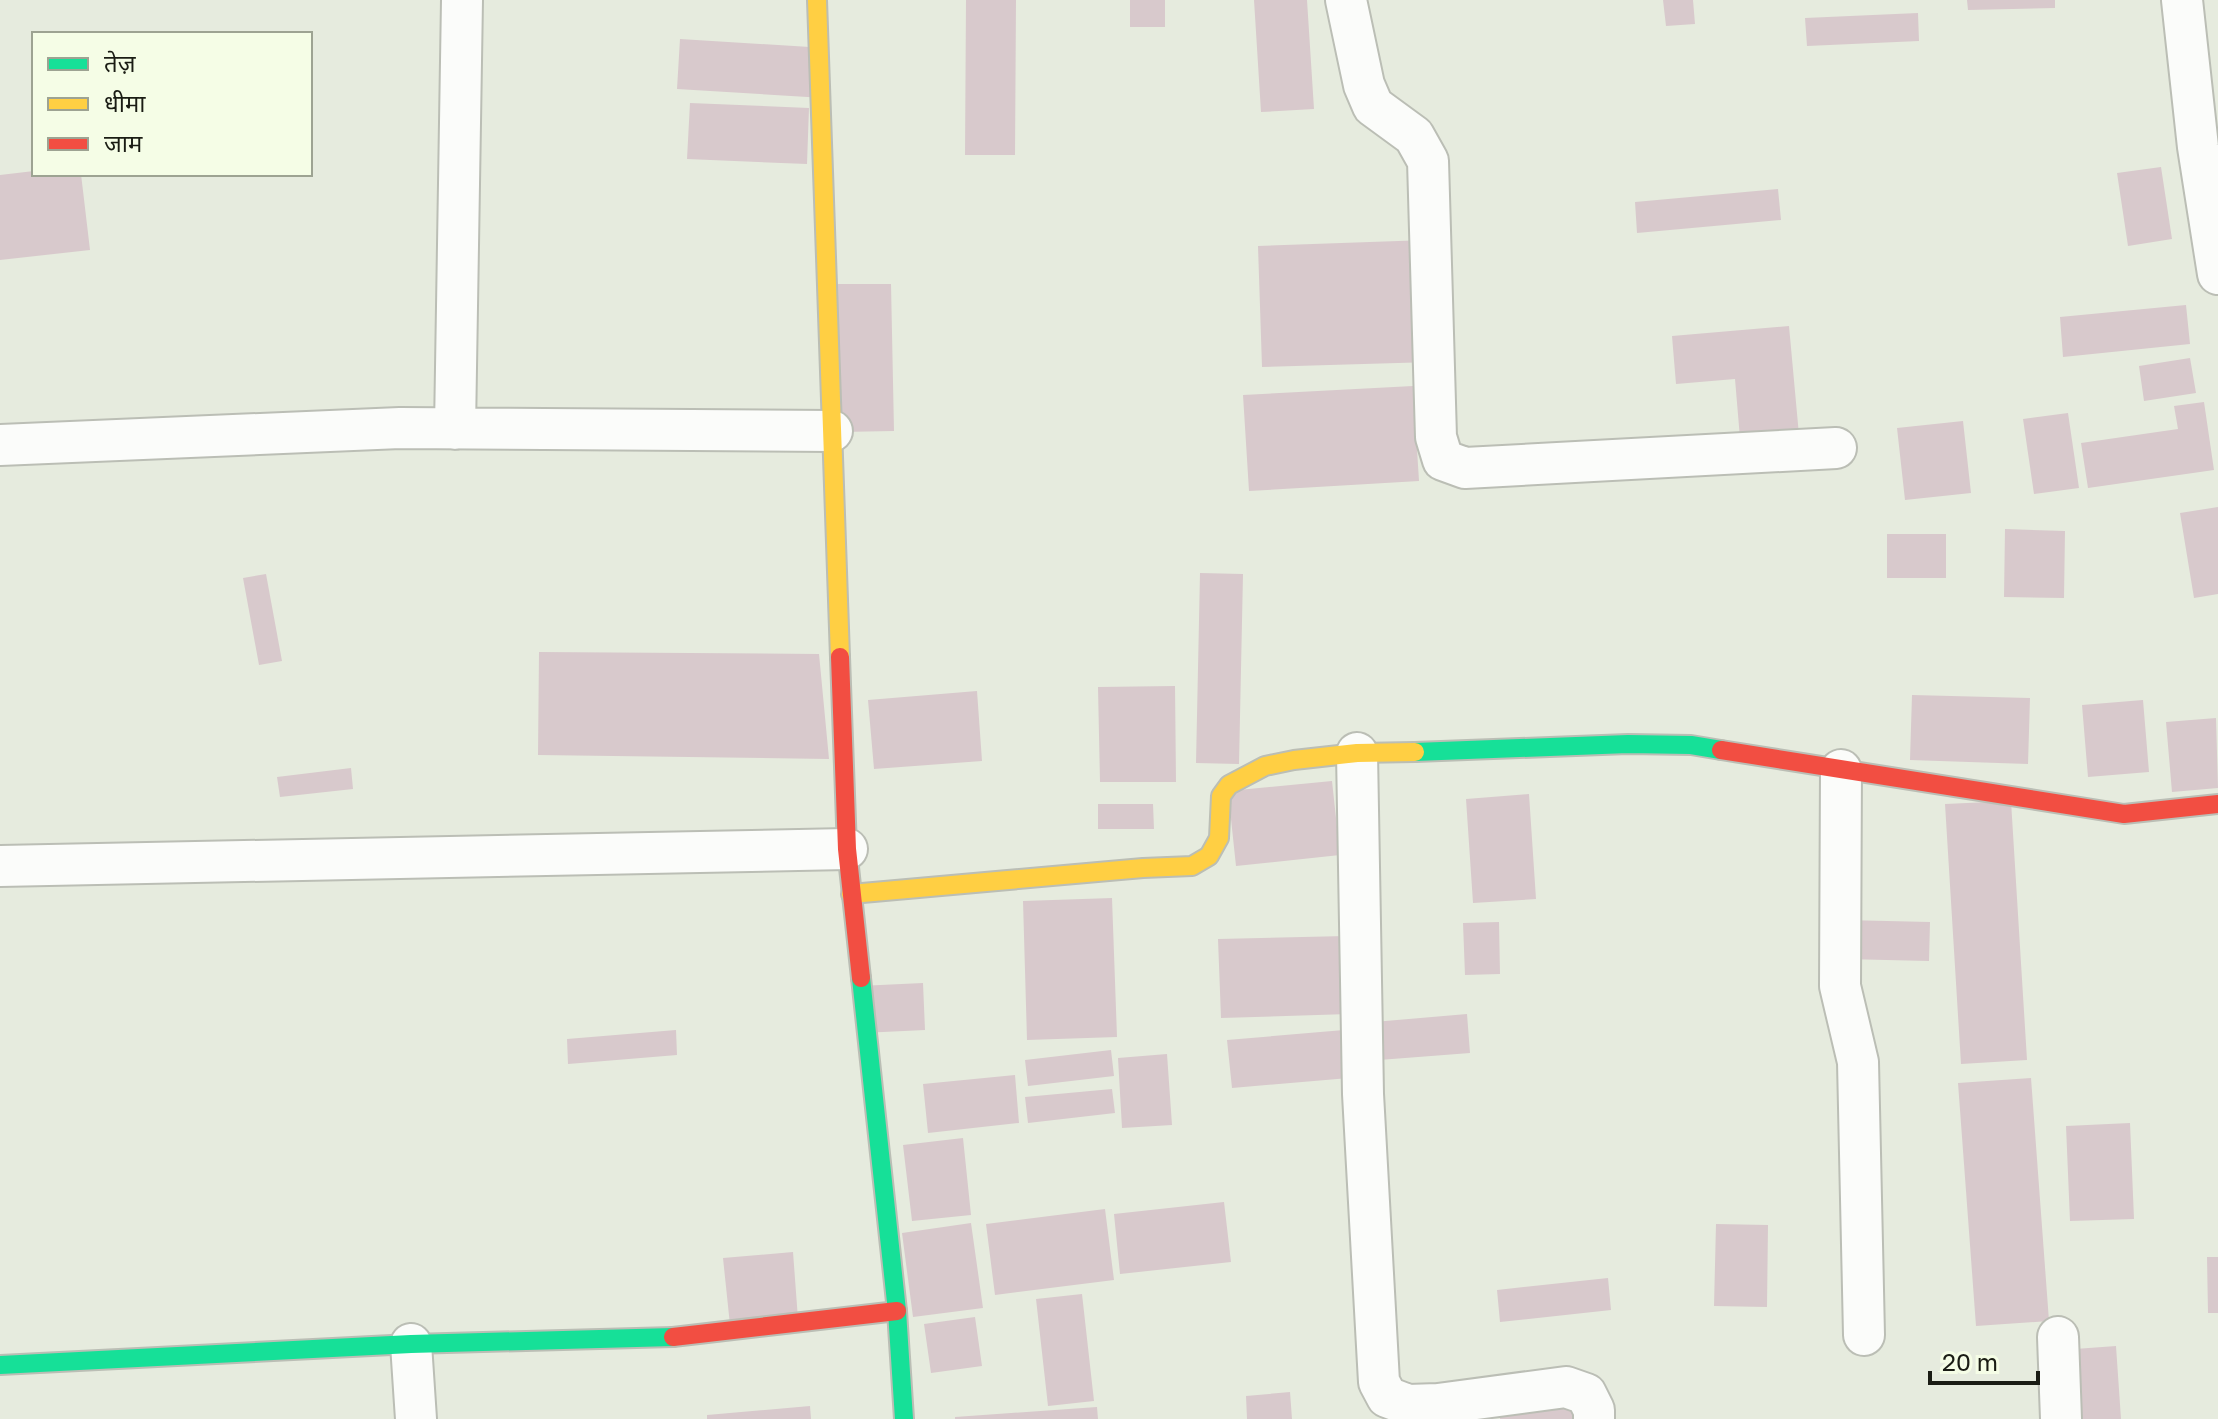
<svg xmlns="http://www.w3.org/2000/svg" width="2218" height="1419" viewBox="0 0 2218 1419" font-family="'Golos Text','Noto Sans Devanagari',sans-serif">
	<rect width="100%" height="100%" fill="#e6ebde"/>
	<path fill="#d8c9cc" d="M966,0H1016L1015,155H965Z
		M1130,0H1165V27H1130Z
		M1254,0H1307L1314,109L1261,112Z
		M1663,0H1693L1695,24L1666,26Z
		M1967,0H2055V8L1968,10Z
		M1918,13L1919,41L1807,46L1805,18Z
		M680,39L826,48L824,98L677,89Z
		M690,103L809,108L807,164L687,159Z
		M2161,167L2172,239L2128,246L2117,173Z
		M34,171V174H81L90,250L0,260V175Z
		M1778,189L1781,220L1637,233L1635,202Z
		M1427,240L1432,362L1262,367L1258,246Z
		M837,284H891L894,431L840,432Z
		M2186,305L2190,344L2063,357L2060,317Z
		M1789,326L1801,457L1742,462L1735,379L1676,384L1672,336Z
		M2190,358L2196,393L2144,401L2139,366Z
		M1413,386L1419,481L1249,491L1243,395Z
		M2204,402L2214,470L2088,488L2081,443L2178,429L2174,406Z
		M2068,413L2079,488L2034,494L2023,419Z
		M1963,421L1971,493L1905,500L1897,428Z
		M2218,507V594L2194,598L2180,513Z
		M2005,529L2065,531L2064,598L2004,597Z
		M1887,534H1946V578H1887Z
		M1200,573L1243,574L1239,764L1196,763Z
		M266,574L282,661L259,665L243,578Z
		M539,652L819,654L829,759L538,755Z
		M1175,686L1176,782H1100L1098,687Z
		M977,691L982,761L874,769L868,700Z
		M1912,695L2030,698L2028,764L1910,760Z
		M2143,700L2149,772L2088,777L2082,705Z
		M2216,718L2218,788L2172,792L2166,722Z
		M351,768L353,789L280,797L277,777Z
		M1332,781L1340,855L1236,866L1228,791Z
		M1529,794L1536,899L1473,903L1466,799Z
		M2011,801L2027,1060L1961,1064L1945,804Z
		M1098,804H1153L1154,829H1098Z
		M1112,898L1117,1037L1027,1040L1023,901Z
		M1844,920L1930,922L1929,961L1844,959Z
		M1499,922L1500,974L1465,975L1463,923Z
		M1346,936L1349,1014L1221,1018L1218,939Z
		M923,983L925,1030L862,1033L859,986Z
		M1467,1014L1470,1053L1366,1061L1362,1023Z
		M676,1030L677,1055L568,1064L567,1039Z
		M1344,1030L1349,1078L1232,1088L1227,1040Z
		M1111,1050L1114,1076L1028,1086L1025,1060Z
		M1167,1054L1172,1125L1122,1128L1118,1058Z
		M1015,1075L1019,1123L928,1133L923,1084Z
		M2031,1078L2049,1321L1976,1326L1958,1083Z
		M1112,1089L1115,1113L1028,1123L1025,1097Z
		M2130,1123L2134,1219L2070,1221L2066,1126Z
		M963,1138L971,1215L912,1221L903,1145Z
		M1224,1202L1231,1262L1120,1274L1114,1214Z
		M1105,1209L1114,1280L995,1295L986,1224Z
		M971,1223L983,1308L913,1317L902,1233Z
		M1716,1224L1768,1225L1767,1307L1714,1306Z
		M793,1252L798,1319L730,1325L723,1258Z
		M2207,1257H2218V1313H2208Z
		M1608,1278L1611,1310L1500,1322L1497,1290Z
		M1082,1294L1094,1401L1048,1406L1036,1299Z
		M975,1317L982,1366L931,1373L924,1324Z
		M2116,1346L2121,1419H2053L2048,1351Z
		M1290,1392L1292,1419H1247L1246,1396Z
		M810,1406L811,1419H707V1415Z
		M1571,1406L1573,1419H1500V1417Z
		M1097,1407L1098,1419H955V1417Z"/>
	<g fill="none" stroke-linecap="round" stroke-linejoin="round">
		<g stroke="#bbbeb5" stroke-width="44">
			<path id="street" d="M1346,0L1364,85L1373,106L1414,136L1428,161L1436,437L1443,460L1465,468L1836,448
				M2182,0L2198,147L2218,274
				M455,429L462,0
				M0,445L400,428L832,431
				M1357,753L1363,1094L1379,1382L1387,1397L1408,1405L1438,1404L1566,1387L1586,1394L1594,1410V1419
				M1841,770L1840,986L1858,1062L1864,1335
				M0,866L847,849
				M2058,1337L2061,1419
				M411,1344L416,1419"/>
		</g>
		<g stroke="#bbbeb5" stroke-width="22">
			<path id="fast" d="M1415,752L1628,744L1691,745L1721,750
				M861,978L897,1311L904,1419
				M0,1365L411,1344L673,1337"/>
		</g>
		<g stroke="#bbbeb5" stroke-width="22">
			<path id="slow" d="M817,0L840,657
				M851,894L1143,868L1192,866L1209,856L1219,838L1221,796L1229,785L1265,766L1294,760L1357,753L1415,752"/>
		</g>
		<g stroke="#bbbeb5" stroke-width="22">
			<path id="jam" d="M840,657L847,849L861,978
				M1721,750L2124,814L2218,804
				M673,1337L897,1311"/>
		</g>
		<use href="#street" stroke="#fbfcfa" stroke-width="40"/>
		<use href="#fast" stroke="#16e098" stroke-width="18"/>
		<use href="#slow" stroke="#ffcf43" stroke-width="18"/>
		<use href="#jam" stroke="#f24e42" stroke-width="18"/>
	</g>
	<rect x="32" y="32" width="280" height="144" fill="#f5fde6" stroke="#9da392" stroke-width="2"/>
	<rect x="48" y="58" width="40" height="12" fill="#16e098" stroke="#9da392" stroke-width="2"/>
	<text x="104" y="72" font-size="24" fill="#1a1c14">तेज़</text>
	<rect x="48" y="98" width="40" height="12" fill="#ffcf43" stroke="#9da392" stroke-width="2"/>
	<text x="104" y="112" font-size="24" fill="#1a1c14">धीमा</text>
	<rect x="48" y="138" width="40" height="12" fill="#f24e42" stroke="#9da392" stroke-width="2"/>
	<text x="104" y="152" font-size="24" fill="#1a1c14">जाम</text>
	<path d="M1930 1371v12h108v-12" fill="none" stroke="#1a1c14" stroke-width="4"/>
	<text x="1942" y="1371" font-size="24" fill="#1a1c14" stroke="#f5fde6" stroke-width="6" paint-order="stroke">20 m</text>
</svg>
